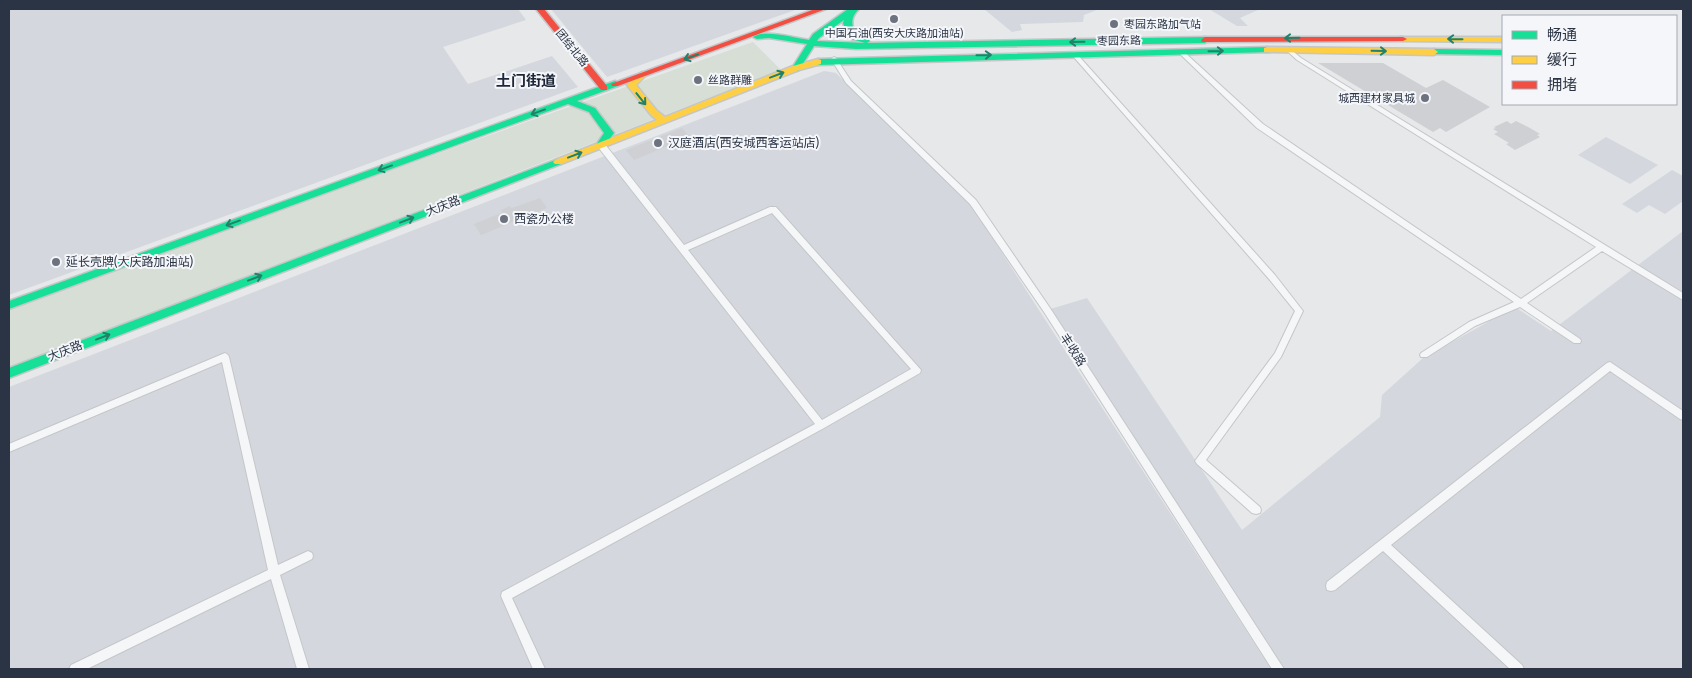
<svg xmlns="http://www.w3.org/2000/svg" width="1692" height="678" viewBox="0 0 1692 678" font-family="'Fira Sans Condensed','Noto Sans SC',sans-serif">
	<rect width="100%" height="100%" fill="#e6e8ea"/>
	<path fill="#d4d7dd" d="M9,9H518L526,20L443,47L468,84L552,56L578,87L9,295Z
		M551,9H798L607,77Z
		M984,9H1099L1084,15L1083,22L1020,24L1022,30L1012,32Z
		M1209,9H1260L1240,18L1248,26H1237Z
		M824,71L836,73L971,205L1271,669H9V387Z
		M1606,137L1658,165L1630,184L1578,155Z
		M1672,170L1683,176V201L1665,214L1649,205L1637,213L1622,204Z
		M1683,231V669H1283L1195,539L1047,310L1087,298L1242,530L1380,417L1382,395L1423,358L1515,307L1551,331Z"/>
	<path fill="#d6ded6" d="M753,42L781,70L9,369V305Z"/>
	<path fill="#ced0d3" d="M1318,63H1383L1426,88L1443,80L1490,107L1446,132L1440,128L1433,132Z
		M1507,121L1511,124L1516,121L1530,128L1540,134L1537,135L1540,137L1515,150L1506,144L1509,143L1494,134L1498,132L1493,129L1496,128L1494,127Z
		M682,128L690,137L634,160L626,150Z
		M540,198L547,208L481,235L474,224L499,214L502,212L501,210L510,206L511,208L515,207Z"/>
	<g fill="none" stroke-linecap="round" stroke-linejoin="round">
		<g stroke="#c4c6c8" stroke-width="2">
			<path id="street" d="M1289,48L1301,58L1683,293V300L1602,251L1527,303L1580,339L1581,341L1580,343H1574L1520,307L1475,326L1427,357H1421L1420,355L1421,353L1469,322L1514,302L1257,128L1179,53V51H1183L1263,124L1521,299L1596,247L1297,60L1286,50Z
				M1074,52L1076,53L1275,275L1303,311L1281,357L1206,460L1260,507L1261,510L1260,513L1256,514L1252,513L1197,464L1195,461L1275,353L1295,311L1269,279L1072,55L1071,54Z
				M834,57L836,58L851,81L976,200L1050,308L1284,669H1272L1044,312L970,204L846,83L831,59Z
				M598,143H604L684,245L770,207H776L921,370L920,373L824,428L512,598L545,669H533L501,596L502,592L815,424L598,147ZM772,213L911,369L822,420L688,250Z
				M225,353L228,355L229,357L278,565L308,551L312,553L313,556L312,559L280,575L309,669H297L271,579L87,669H69L71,665L268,570L222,362L9,452V444Z
				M1610,362L1683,411V420L1680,419L1610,371L1391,545L1522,665L1524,669H1510L1383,551L1335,590L1331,591L1327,590L1326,586L1327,582L1607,363Z"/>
		</g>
		<g stroke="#c4c6c8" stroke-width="3">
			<path id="fast" d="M848,9H859C851,17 851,23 855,34L869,39L870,41L867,43L1205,37L1209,40L1205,43L856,49L814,46L799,70L796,71L792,68L807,44L769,38L757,39L753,37C764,29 795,38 809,40L813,34ZM844,20L843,23L848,38L865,43L817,41L819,38Z
				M1267,47L1270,48V52L818,65L814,62L818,59Z
				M1434,49L1503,50V55L1431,54V50Z
				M615,81L618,82V86L577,101L595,108L614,133L604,147H598L596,145L604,133L589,112L568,104L9,309V301Z
				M558,159L561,160V164L9,378V368Z"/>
		</g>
		<g stroke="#c4c6c8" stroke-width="3">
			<path id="slow" d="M1400,37H1503V42L1403,41L1399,39Z
				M1267,47L1434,49L1438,52L1434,55L1264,52V48Z
				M818,59L821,60V64L799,70L561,164H555L553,162L555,160L657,120L651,115L627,85L642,72L646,75L636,85L657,111L665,117L793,66Z"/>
		</g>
		<g stroke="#c4c6c8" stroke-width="3">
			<path id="jam" d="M536,9H544L607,86V90H601Z
				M815,9H826L618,86H612L611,84Z
				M1205,37H1403L1407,39L1403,41L1202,42L1201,40Z"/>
		</g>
		<use href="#street" fill="#f5f6f7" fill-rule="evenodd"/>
		<use href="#fast" fill="#16e098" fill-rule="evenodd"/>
		<use href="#slow" fill="#ffcf43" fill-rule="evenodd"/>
		<use href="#jam" fill="#f24e42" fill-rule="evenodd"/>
	</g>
	<defs><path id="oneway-shaft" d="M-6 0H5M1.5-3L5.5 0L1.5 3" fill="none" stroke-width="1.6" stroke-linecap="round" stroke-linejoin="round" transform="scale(1.25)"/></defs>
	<g stroke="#22816a">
		<use href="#oneway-shaft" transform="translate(1292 38) rotate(179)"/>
		<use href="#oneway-shaft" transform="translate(1455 39) rotate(-179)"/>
		<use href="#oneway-shaft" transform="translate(1077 42) rotate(179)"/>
		<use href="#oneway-shaft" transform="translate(1216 51) rotate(-1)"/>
		<use href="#oneway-shaft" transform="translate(1379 51) rotate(1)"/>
		<use href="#oneway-shaft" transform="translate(984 55) rotate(-1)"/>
		<use href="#oneway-shaft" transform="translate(691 57) rotate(160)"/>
		<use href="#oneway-shaft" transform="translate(777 75) rotate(-21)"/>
		<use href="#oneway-shaft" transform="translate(641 99) rotate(51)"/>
		<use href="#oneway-shaft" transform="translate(538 112) rotate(160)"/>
		<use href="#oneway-shaft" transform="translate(575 155) rotate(-21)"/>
		<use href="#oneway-shaft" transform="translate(385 168) rotate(160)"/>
		<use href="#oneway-shaft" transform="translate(407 220) rotate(-21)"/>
		<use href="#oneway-shaft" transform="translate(233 223) rotate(160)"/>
		<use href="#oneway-shaft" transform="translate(255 278) rotate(-21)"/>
		<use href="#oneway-shaft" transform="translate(103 337) rotate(-21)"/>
	</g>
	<g fill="#6c737f" stroke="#f4f6f9" stroke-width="2">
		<circle cx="894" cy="19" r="5"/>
		<circle cx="1114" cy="24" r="5"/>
		<circle cx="698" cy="80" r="5"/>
		<circle cx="1425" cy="98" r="5"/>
		<circle cx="658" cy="143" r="5"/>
		<circle cx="504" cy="219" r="5"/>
		<circle cx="56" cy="262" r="5"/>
	</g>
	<g text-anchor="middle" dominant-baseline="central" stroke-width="4" stroke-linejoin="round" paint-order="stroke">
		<g font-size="11" fill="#2b3445" stroke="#f4f6f9" text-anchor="start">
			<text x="1124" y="24">枣园东路加气站</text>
			<text x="894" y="33" text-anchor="middle">中国石油(西安大庆路加油站)</text>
			<text x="708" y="80">丝路群雕</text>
			<text x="1415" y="98" text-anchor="end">城西建材家具城</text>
		</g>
		<g font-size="11" fill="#2b3445" stroke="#f4f6f9">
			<text transform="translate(1119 41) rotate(-1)">枣园东路</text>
			<text transform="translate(572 48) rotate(51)">团结北路</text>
		</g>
		<g font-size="12" fill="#2b3445" stroke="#f4f6f9" text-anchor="start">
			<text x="668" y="143">汉庭酒店(西安城西客运站店)</text>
			<text x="514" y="219">西瓷办公楼</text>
			<text x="66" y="262">延长壳牌(大庆路加油站)</text>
		</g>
		<g font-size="12" fill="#2b3445" stroke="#f4f6f9">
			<text transform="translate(443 206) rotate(-21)">大庆路</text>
			<text transform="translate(1073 350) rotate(57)">丰收路</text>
			<text transform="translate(65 351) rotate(-21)">大庆路</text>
		</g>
		<g font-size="15" font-weight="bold" fill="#1d2536" stroke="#f4f6f9">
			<text x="526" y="81">土门街道</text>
		</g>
	</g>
	<rect width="1692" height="678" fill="none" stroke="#2b3445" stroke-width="20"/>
	<rect x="1502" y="15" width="175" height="90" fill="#f4f6f9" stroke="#a4a8b1"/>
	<rect x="1512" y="31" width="25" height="8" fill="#16e098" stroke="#a4a8b1"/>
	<text x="1547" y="40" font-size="15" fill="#2b3445">畅通</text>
	<rect x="1512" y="56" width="25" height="8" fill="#ffcf43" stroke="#a4a8b1"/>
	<text x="1547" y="65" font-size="15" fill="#2b3445">缓行</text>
	<rect x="1512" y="81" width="25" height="8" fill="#f24e42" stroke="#a4a8b1"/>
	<text x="1547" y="90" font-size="15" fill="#2b3445">拥堵</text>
</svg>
